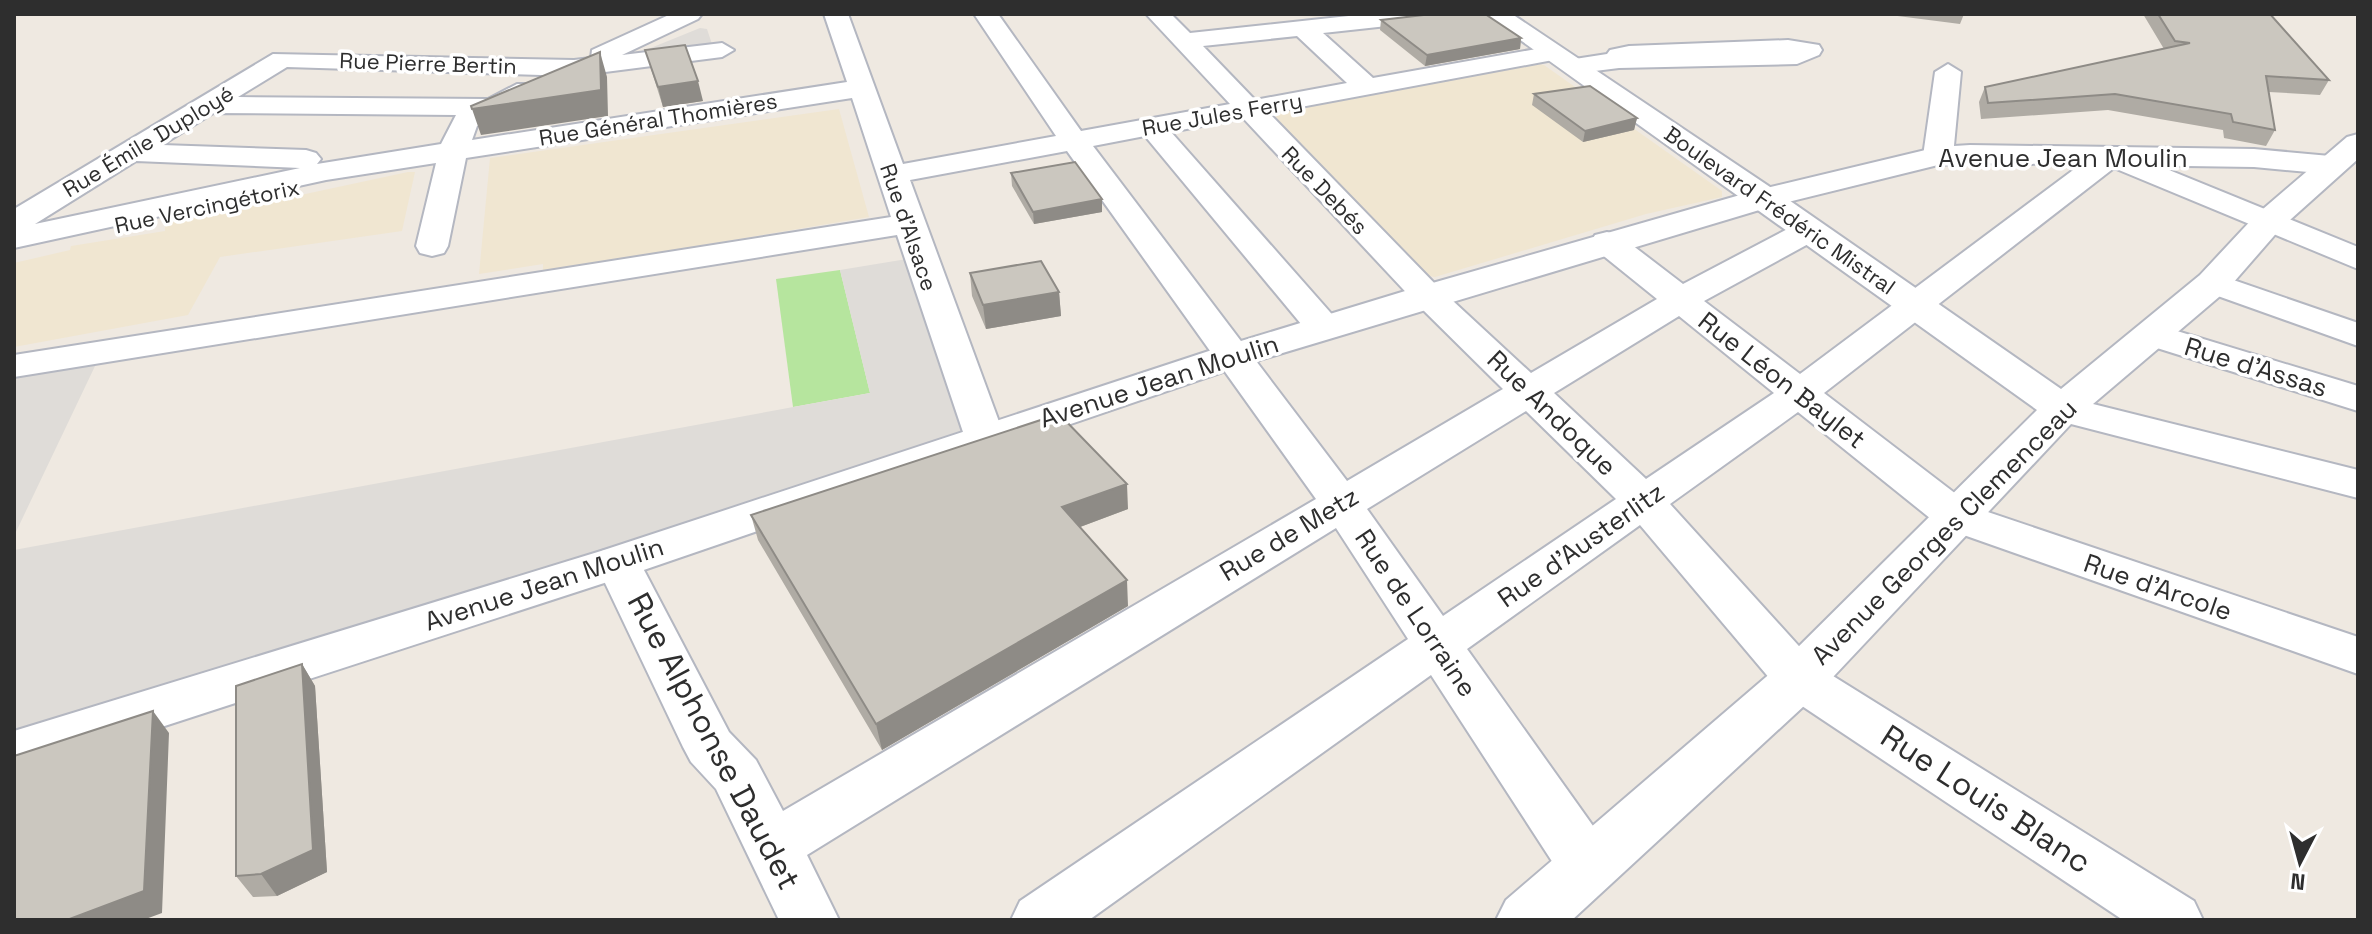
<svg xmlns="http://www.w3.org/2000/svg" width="2372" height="934" viewBox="0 0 2372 934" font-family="'Space Grotesk',sans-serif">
	<rect width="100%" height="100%" fill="#efe9e1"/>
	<path fill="#f0e6d1" d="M1534,63L1544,65L1722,191V197L1646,214L1435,277L1422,275L1271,117L1274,112Z
		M839,109L869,217L543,272V264L479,274L490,158Z
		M408,172H415L402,231L220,257L188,315L14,347V263L70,250L71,246L165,231V224Z"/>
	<path fill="#b6e59e" d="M840,270L870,393L793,407L776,279Z"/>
	<path fill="#dfdcd8" d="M700,28L707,29L712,44L631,56Z
		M919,257L985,438L14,753V550L870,393L840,270Z
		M96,364L14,536V366Z"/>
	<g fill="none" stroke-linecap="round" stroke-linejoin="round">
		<g stroke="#b4b7c1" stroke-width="4">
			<path id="minor" d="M671,14H702L698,19L622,55L722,43L734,50L722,57L574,76L287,67L238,97L488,99L517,84H535L539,90L535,96L477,126L472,140L847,82L824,14H848L903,164L1056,136L974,14H998L1081,131L1230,104L1146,14H1171L1190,33L1367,14H1445L1433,21L1323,33L1373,78L1553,46L1565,53L1553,60L1269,113L1440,289L1531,373L1657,299L1595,249L1591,242L1595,235L1607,232L1619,235L1683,284L1799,223L1810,220L1821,223L1826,230L1821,237L1704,301L1800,374L2100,150H2120L2358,247V269L2114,168L1824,393L1973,507L2358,637V674L1941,527L1798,412L1670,504L1817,666L2194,901L2203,920H2123L1781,692L1640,525L1467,649L1608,847L1616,865L1608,883L1587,890L1566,883L1431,675L1089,920H1011L1020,901L1408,639L1336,528L807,855L839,920H779L716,789L691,762L683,747L595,562L602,551L618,547L634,551L729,732L756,760L783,811L1316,499L1067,151L910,180L1005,438L999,447L985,450L971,447L965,438L897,235L14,377V355L891,217L852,98L466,158L448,246L444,253L432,256L420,253L416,246L436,163L326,180L14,248V209L273,54L574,60L591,58L592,50ZM1297,36L1347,83L1255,100L1203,46ZM213,113L456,115L441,144L317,164L321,159L316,153L306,150L162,145ZM1243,118L1416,303L1503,389L1347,481L1093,146L1145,136L1311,336L1324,339L1337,336L1342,328L1337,320L1171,132ZM136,161L300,168L35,224ZM1679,316L1774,393L1646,479L1554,393ZM1526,411L1616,499L1443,616L1367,509Z
				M1788,40L1819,45L1822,50L1819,55L1797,64L1619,68L1571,74L1558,66L1562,61L1607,54L1610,50L1629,46Z
				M1948,64L1961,72L1953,156L1948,162H1928L1923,156L1935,72Z
				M2213,273L2358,323V346L2201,290L2196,283L2201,276Z
				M2154,324L2358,386V411L2141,343L2136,335L2141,327Z"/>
		</g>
		<g stroke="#b4b7c1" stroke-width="4">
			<path id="tertiary" d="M1970,145L2254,149L2330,156L2341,158L2345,165L2341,172L2330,174L2254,167L1970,163L1938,165L1776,205L1246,364L635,573L14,775V731L601,551L1218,348L1415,288L1754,191L1938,147Z"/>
		</g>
		<g stroke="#b4b7c1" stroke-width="4">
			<path id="secondary" d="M1484,14H1512L1776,191L2061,389L2200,275L2256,215L2347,137L2358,134V159L2280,229L2226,291L2093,404L2358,470V498L2071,424L1818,693L1572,920H1496L1506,900L1780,665L2037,410Z"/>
		</g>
		<use href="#minor" fill="#fff" fill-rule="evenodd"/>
		<use href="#tertiary" fill="#fff" fill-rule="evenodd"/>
		<use href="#secondary" fill="#fff" fill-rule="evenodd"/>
	</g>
	<path fill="#afaba4" d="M1882,14H1964L1960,24Z
		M2143,14H2270L2329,80L2320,95L2269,92L2275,130L2266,146L2224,138L2223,130L2108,110L1981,119L1979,102L1985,87L2164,49Z
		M1381,20L1521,38L1520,49L1425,66L1380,30Z
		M645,50L703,101L663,107Z
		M1534,94L1637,118L1634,130L1583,142L1532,105Z
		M1011,173L1102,212L1034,224L1012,186Z
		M970,273L1059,292L1061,316L986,329L972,296Z
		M1128,509L1080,527L1128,606L882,750L758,540L751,515Z
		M302,664L315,686L327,872L277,896L253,897L236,876Z"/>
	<path fill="#8e8b86" d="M1521,38L1520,49L1425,66L1427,55Z
		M600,52L607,77L608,116L481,135L472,109Z
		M698,81L703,101L663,107L658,87Z
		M1637,118L1634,130L1583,142L1585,131Z
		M1102,199V212L1034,224L1033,212Z
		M1059,292L1061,316L986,329L983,305Z
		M1127,484L1128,509L1064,533L1062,507Z
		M1127,580L1128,606L882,750L876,724Z
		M302,664L315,686L327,872L277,896L261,874Z
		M153,711L169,733L162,913L143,920H67Z"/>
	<path fill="#cbc7bf" stroke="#8e8b86" stroke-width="2" d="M1432,14H1485L1521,38L1427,55L1381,20Z
		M2158,14H2270L2329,80L2266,76L2275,130L2233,122L2231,114L2115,94L1988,103L1985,87L2190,43L2175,41Z
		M685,45L698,81L658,87L645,50Z
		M600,52L601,90L472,109L471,106Z
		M1590,86L1637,118L1585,131L1534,94Z
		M1075,162L1102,199L1033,212L1011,173Z
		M1041,261L1059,292L983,305L970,273Z
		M1059,414L1127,484L1062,507L1127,580L876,724L751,515Z
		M302,664L313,850L261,874L236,876V686Z
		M153,711L144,891L67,920H14V756Z"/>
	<g text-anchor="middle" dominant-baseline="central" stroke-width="7" stroke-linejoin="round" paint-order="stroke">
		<g font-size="22" fill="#2e2e2e" stroke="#fff">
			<text transform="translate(428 63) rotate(2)">Rue Pierre Bertin</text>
			<text transform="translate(1222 114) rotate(-10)">Rue Jules Ferry</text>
			<text transform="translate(658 119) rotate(-9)">Rue Général Thomières</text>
			<text transform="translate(148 141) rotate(-31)">Rue Émile Duployé</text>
			<text transform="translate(1325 190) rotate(46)">Rue Debés</text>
			<text transform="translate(207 206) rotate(-12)">Rue Vercingétorix</text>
			<text transform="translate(1780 210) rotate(35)">Boulevard Frédéric Mistral</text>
			<text transform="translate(909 227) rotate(71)">Rue d'Alsace</text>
		</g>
		<g font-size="26" fill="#2e2e2e" stroke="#fff">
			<text x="2063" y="158">Avenue Jean Moulin</text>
			<text transform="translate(2256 367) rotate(17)">Rue d'Assas</text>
			<text transform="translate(1782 380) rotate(38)">Rue Léon Baylet</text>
			<text transform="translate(1159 381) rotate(-18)">Avenue Jean Moulin</text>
			<text transform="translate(1552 413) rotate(44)">Rue Andoque</text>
			<text transform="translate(1944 532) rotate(-45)">Avenue Georges Clemenceau</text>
			<text transform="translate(1289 534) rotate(-31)">Rue de Metz</text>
			<text transform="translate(1581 545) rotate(-35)">Rue d'Austerlitz</text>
			<text transform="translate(544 584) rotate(-18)">Avenue Jean Moulin</text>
			<text transform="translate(2158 587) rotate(19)">Rue d'Arcole</text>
			<text transform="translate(1416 613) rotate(56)">Rue de Lorraine</text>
		</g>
		<g font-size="32" fill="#2e2e2e" stroke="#fff">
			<text transform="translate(714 741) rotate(62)">Rue Alphonse Daudet</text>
			<text transform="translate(1986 799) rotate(33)">Rue Louis Blanc</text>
		</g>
	</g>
	<rect width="2372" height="934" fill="none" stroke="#2e2e2e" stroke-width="32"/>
	<g transform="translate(2300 862) rotate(186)" stroke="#ffffff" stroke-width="6" paint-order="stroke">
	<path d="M0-6L14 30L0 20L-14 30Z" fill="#2e2e2e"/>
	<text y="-12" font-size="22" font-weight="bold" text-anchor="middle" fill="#2e2e2e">N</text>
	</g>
</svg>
